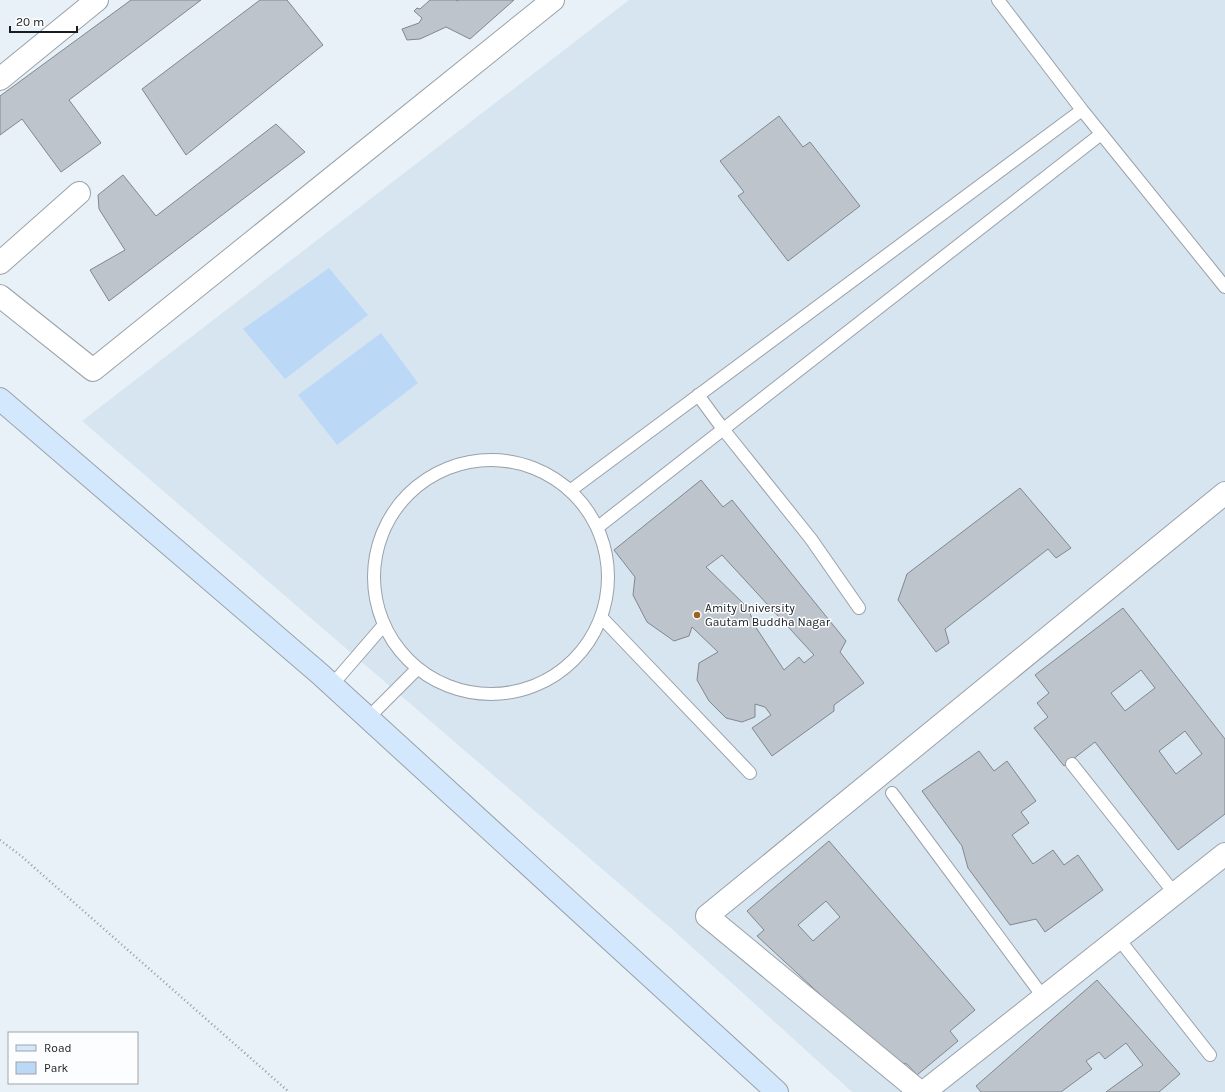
<svg xmlns="http://www.w3.org/2000/svg" width="1225" height="1092" viewBox="0 0 1225 1092" font-family="Karla,sans-serif">
	<rect width="100%" height="100%" fill="#e9f1f8"/>
	<path fill="#d7e5f1" d="M629,0H1225V1092H852L673,930L82,421Z"/>
	<path fill="#bbd9f7" d="M329,268L368,315L285,379L243,329Z
		M381,333L418,383L337,445L298,395Z"/>
	<path fill="#bdc4cb" stroke="#81878e" fill-rule="evenodd" d="M131,0H201L69,100L101,143L61,172L22,119L0,135V96Z
		M260,0H287L323,45L186,155L142,89Z
		M430,0H456L457,1L459,0H514L470,39L446,27L420,39L407,40L402,29L419,23L422,18L414,11L417,8L420,9Z
		M779,116L803,147L810,142L860,206L788,261L738,196L744,192L720,161Z
		M276,124L305,152L109,301L90,270L125,250L99,209L98,195L123,175L156,216Z
		M701,480L723,507L732,500L846,641L840,652L864,683L834,705V711L772,756L752,728L771,715L765,707L755,704V717L742,722L726,718L709,701L697,680L699,663L718,652L692,627L689,636L674,641L647,622L633,595L635,577L614,550ZM722,555L814,655L804,663L799,657L784,670L755,626L748,608L706,567Z
		M1020,488L1071,548L1056,558L1048,549L945,629L949,643L936,652L898,600L907,574Z
		M1123,608L1225,739V814L1178,850L1095,742L1064,766L1034,728L1048,717L1037,703L1049,693L1035,675ZM1141,670L1155,688L1125,711L1111,693ZM1185,731L1202,754L1176,774L1159,751Z
		M979,751L994,771L1007,761L1036,801L1021,812L1029,823L1012,835L1033,864L1053,850L1064,865L1078,855L1103,890L1045,932L1036,919L1010,925L968,868L962,846L922,791Z
		M829,841L975,1010L950,1031L958,1041L917,1075L907,1064L892,1061L757,936L764,930L747,911ZM826,901L840,917L813,941L798,925Z
		M1097,980L1180,1074L1159,1092H1106L1143,1065L1126,1043L1105,1059L1099,1052L1086,1061L1092,1069L1061,1092H981L976,1086Z"/>
	<g fill="none" stroke-linecap="round" stroke-linejoin="round">
		<g stroke="#9aa1a8" stroke-width="14">
			<path id="lane" d="M998,0L1082,110L1225,287
				M698,395L723,429L811,539L859,608
				M374 577a117 117 0 1 1 234 0a117 117 0 1 1-234 0Z
				M571,490L1082,110
				M598,527L1101,134
				M602,618L750,773
				M332,685L383,626
				M368,718L417,669
				M1072,764L1175,894
				M892,793L1044,998
				M1118,938L1210,1055"/>
		</g>
		<g stroke="#9aa1a8" stroke-width="24">
			<path id="street" d="M0,79L97,0
				M0,263L79,193
				M0,296L93,370L553,0
				M920,1092L707,916L1225,493
				M924,1092L1225,854"/>
		</g>
		<g stroke="#9aa1a8" stroke-width="24">
			<path id="secondary" d="M0,399L320,674L777,1092"/>
		</g>
		<path stroke="#93999e" stroke-width="2.5" stroke-dasharray="1 3" stroke-linecap="butt" d="M0,840L20,855L289,1092"/>
		<use href="#lane" stroke="#fff" stroke-width="12"/>
		<use href="#street" stroke="#fff" stroke-width="22"/>
		<use href="#secondary" stroke="#d3e8fc" stroke-width="22"/>
	</g>
	<circle fill="#9b641e" stroke="#fcfdff" stroke-width="1.5" cx="697" cy="615" r="4"/>
	<g text-anchor="middle" dominant-baseline="central" stroke-width="3" stroke-linejoin="round" paint-order="stroke">
		<g font-size="12" fill="#191c1e" stroke="#fcfdff" text-anchor="start">
			<text x="705" y="608">Amity University<tspan x="705" dy="14">Gautam Buddha Nagar</tspan></text>
		</g>
	</g>
	<rect x="8" y="1032" width="130" height="52" fill="#fcfdff" stroke="#a1a3a5"/>
	<rect x="16" y="1045" width="20" height="6" fill="#d3e8fc" stroke="#a1a3a5"/>
	<text x="44" y="1052" font-size="12" fill="#191c1e">Road</text>
	<rect x="16" y="1062" width="20" height="12" fill="#bbd9f7" stroke="#a1a3a5"/>
	<text x="44" y="1072" font-size="12" fill="#191c1e">Park</text>
	<path d="M10 26v6h67v-6" fill="none" stroke="#191c1e" stroke-width="2"/>
	<text x="16" y="26" font-size="12" fill="#191c1e" stroke="#fcfdff" stroke-width="3" paint-order="stroke">20 m</text>
</svg>
